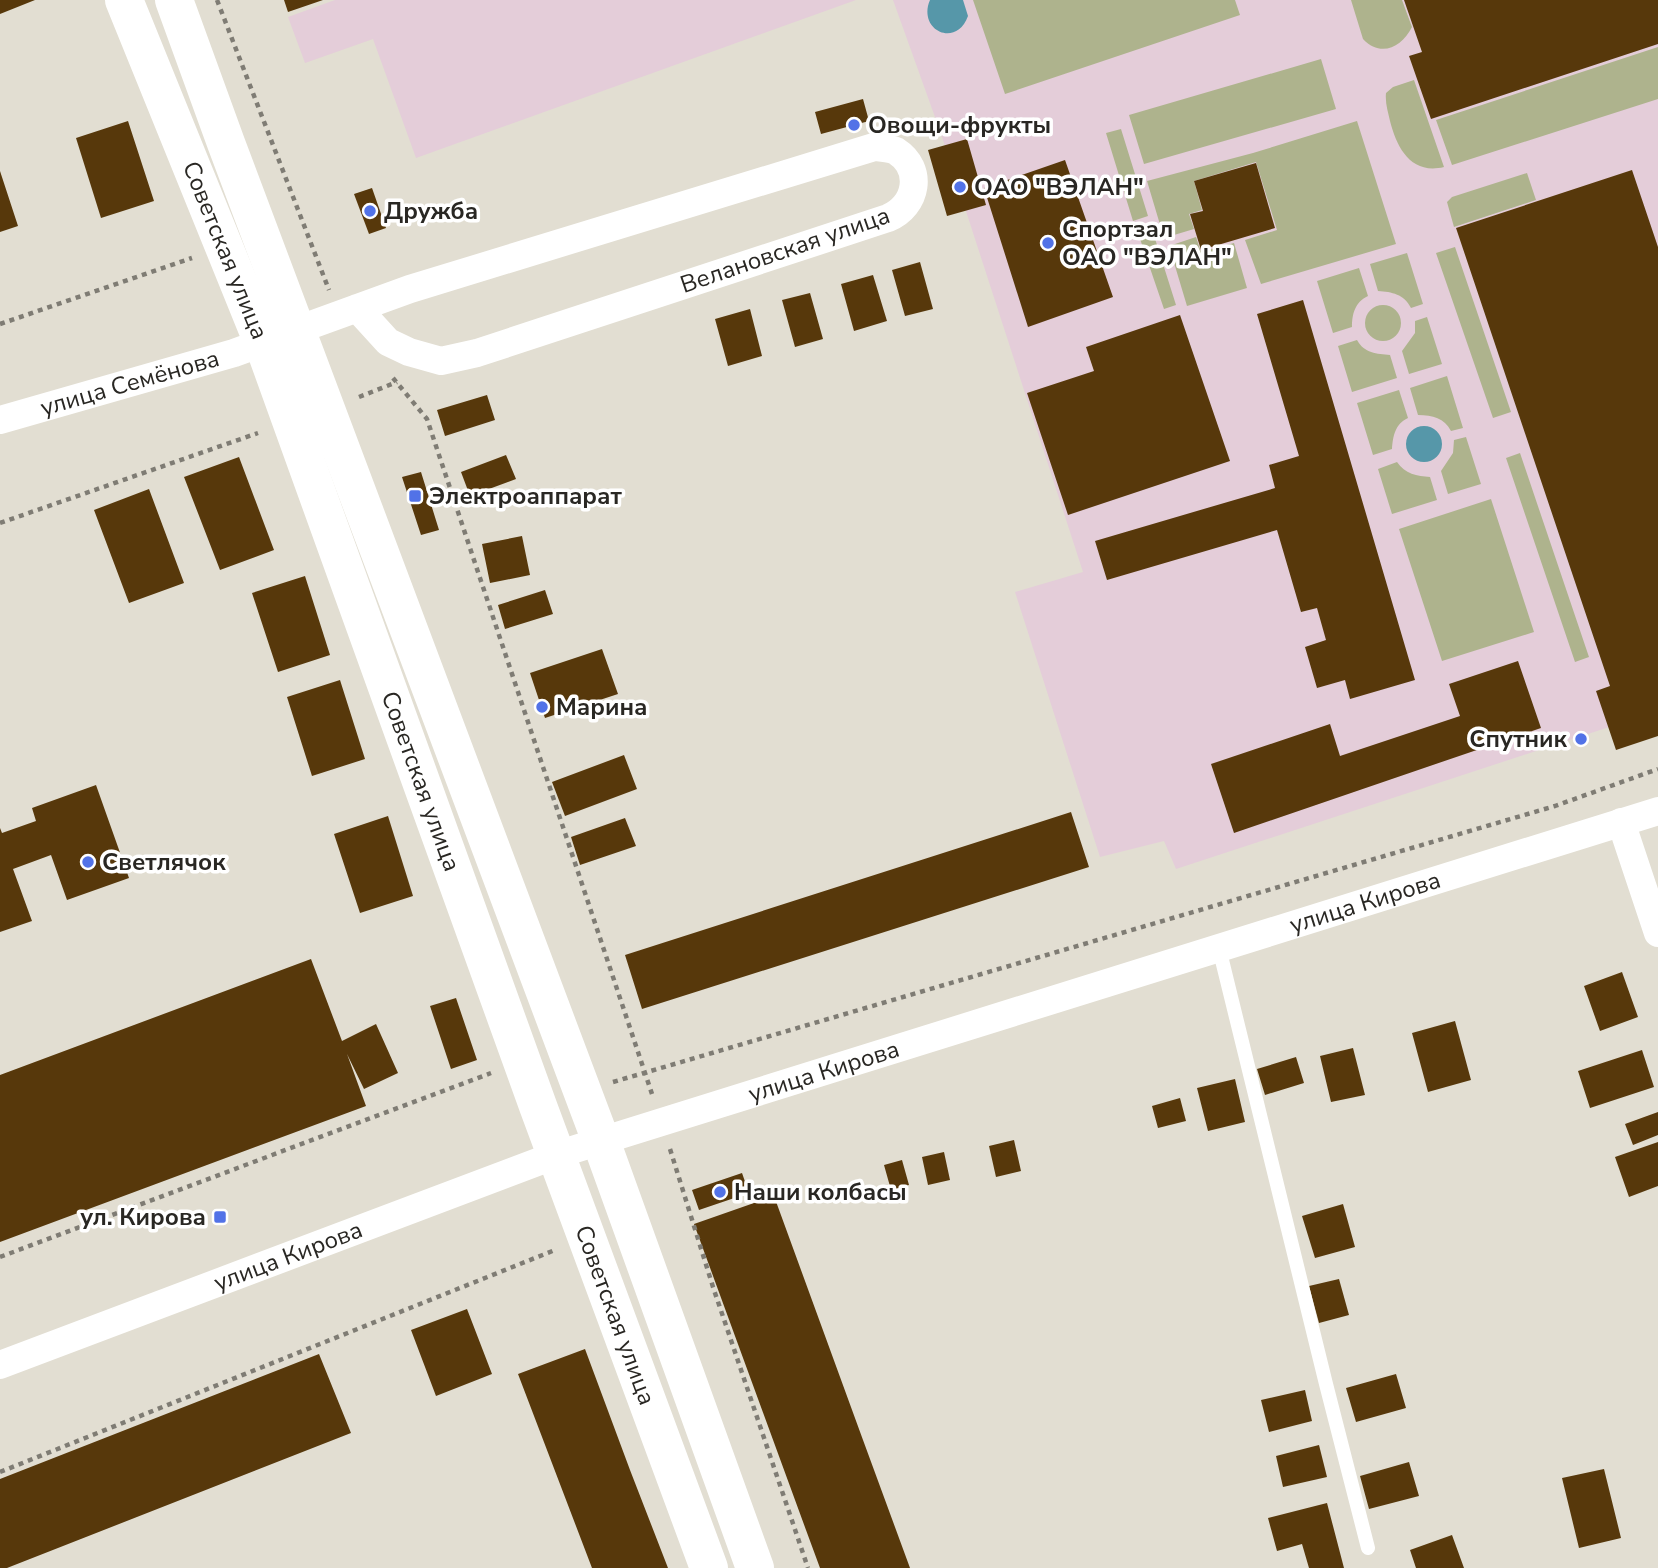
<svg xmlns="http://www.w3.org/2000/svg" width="1658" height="1568" viewBox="0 0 1658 1568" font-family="'Nunito Sans',sans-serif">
	<rect width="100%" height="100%" fill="#e2ded2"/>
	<path fill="#e4cdd9" d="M335,0H856L416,158L373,39L305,63L288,17Z
		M893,0H1658V711L1176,869L1164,841L1100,857L1015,592L1083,572L940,131Z"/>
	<path fill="#aeb38d" d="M973,0H1235L1240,15L1005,94Z
		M1351,0H1402L1412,27C1402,47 1381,58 1363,39Z
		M1658,47V99L1452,165L1436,120Z
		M1321,59L1336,109L1144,164L1129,115Z
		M1414,80L1444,167C1411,175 1397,148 1390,121C1388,112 1385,103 1386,93L1393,87Z
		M1357,121L1396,244L1261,284L1245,240L1277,230L1256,162L1194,181L1202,210L1189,214L1194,229L1164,238L1147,181L1253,153Z
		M1121,129L1148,216L1133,221L1106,133Z
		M1527,173L1536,200L1454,227L1447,202L1452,197Z
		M1151,226L1176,305L1164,309L1137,230Z
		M1196,237L1201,252L1234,243L1247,288L1187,306L1169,246Z
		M1455,247L1511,412L1493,418L1436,253Z
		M1407,253L1423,304L1411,308C1404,294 1392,292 1378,291L1370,264Z
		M1359,268L1368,296C1355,302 1352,314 1352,327L1333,333L1317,281Z
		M1365 323a18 18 0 1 1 36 0a18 18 0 1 1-36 0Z
		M1427,317L1442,364L1409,374L1402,351L1415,333V321Z
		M1357,340C1364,353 1377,354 1390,355L1397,378L1352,392L1338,346Z
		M1447,376L1463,428L1451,431C1444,418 1433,415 1418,415L1410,388Z
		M1399,390L1408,418C1395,424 1393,436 1392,449L1373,455L1357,403Z
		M1466,437L1481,484L1448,494L1441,471L1453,453L1454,440Z
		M1520,453L1589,657L1575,662L1506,458Z
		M1397,462C1405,474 1417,476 1430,477L1437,500L1392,514L1378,469Z
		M1491,499L1534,632L1442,661L1399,529Z"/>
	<path fill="#5697a9" d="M930,0H963L968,16C956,49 917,30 930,0Z
		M1406 444a18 18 0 1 1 36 0a18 18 0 1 1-36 0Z"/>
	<path fill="#57380b" d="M0,0H35L0,14Z
		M284,0H323L288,12Z
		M1404,0H1658V44L1431,119L1409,56L1422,52Z
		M863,99L869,121L821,134L815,112Z
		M128,121L154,201L101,218L76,138Z
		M967,139L986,205L947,216L928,150Z
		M1065,160L1113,297L1028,327L984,188Z
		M1256,163L1275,228L1201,250L1190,214L1203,211L1194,181Z
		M1632,170L1658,247V736L1616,750L1596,691L1610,686L1456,228Z
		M0,171L18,226L0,232Z
		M372,188L386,228L369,234L354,194Z
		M920,262L933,309L905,316L892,270Z
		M873,275L887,321L854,331L841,284Z
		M810,293L823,339L795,347L782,300Z
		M1303,300L1415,680L1350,699L1345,680L1317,688L1305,647L1326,640L1317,608L1301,612L1277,530L1107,580L1095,541L1275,488L1269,465L1299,456L1257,314Z
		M750,309L762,356L728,366L715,319Z
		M1180,315L1230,461L1068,515L1027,393L1094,371L1086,347Z
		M487,395L495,420L445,436L437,410Z
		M506,455L516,479L470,496L461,472Z
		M239,457L274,550L220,570L184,477Z
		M421,472L439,530L421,535L402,477Z
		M149,489L184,583L129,603L94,510Z
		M522,536L530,575L490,583L482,544Z
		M305,576L330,655L278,672L252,593Z
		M545,590L553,614L505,629L498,605Z
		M602,649L618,694L545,718L530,673Z
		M1518,661L1541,728L1234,833L1211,764L1330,724L1340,756L1460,716L1449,684Z
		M340,680L365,759L312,776L287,697Z
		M624,755L637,789L565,816L552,782Z
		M96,785L129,878L67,900L51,855L13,869L32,921L0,932V828L2,833L36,821L32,808Z
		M1071,812L1089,867L642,1009L625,955Z
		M388,816L413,896L360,913L334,834Z
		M625,818L636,846L580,865L571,837Z
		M311,959L342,1041L376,1024L398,1073L364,1089L347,1054L366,1106L0,1242V1075Z
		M1622,972L1638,1017L1600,1031L1584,986Z
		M456,998L477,1060L451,1069L430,1006Z
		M1455,1021L1471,1080L1428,1092L1412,1033Z
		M1353,1048L1365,1095L1331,1102L1320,1056Z
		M1642,1050L1654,1087L1590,1108L1578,1071Z
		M1296,1057L1304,1083L1265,1095L1257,1069Z
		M1235,1079L1245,1122L1208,1131L1197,1088Z
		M1180,1098L1186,1121L1158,1128L1152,1106Z
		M1658,1112V1135L1633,1145L1625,1124Z
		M1014,1140L1021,1171L996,1177L989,1146Z
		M1658,1142V1186L1629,1197L1615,1157Z
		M944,1152L950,1180L928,1185L922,1157Z
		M902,1160L909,1185L891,1190L884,1165Z
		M742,1173L749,1193L699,1210L692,1190Z
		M774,1196L863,1440L910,1568H820L806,1530L694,1224Z
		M1343,1204L1355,1247L1315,1258L1302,1216Z
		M1339,1279L1349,1315L1319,1323L1309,1286Z
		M467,1309L492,1374L436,1396L411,1330Z
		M585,1349L630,1470L668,1568H592L518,1374Z
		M319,1354L351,1433L7,1568H0V1479Z
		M1396,1374L1406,1408L1356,1422L1346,1388Z
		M1305,1390L1312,1421L1269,1432L1261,1400Z
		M1319,1445L1327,1477L1283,1487L1276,1456Z
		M1409,1462L1419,1496L1369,1509L1360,1476Z
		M1604,1469L1621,1538L1579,1548L1562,1478Z
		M1327,1503L1344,1568H1309L1302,1544L1277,1551L1268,1518Z
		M1452,1535L1464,1568H1416L1410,1550Z"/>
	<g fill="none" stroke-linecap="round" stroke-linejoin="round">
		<path stroke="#7f7c74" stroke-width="4.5" stroke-dasharray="5 5" stroke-linecap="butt" d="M217,0L329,290
			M0,324L192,258
			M393,378L427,419L652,1094
			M359,397L397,382
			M0,523L258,433
			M613,1082L1555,806L1658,769
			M670,1149L713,1287L808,1568
			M0,1257L491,1073
			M0,1472L555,1250"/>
		<path stroke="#fff" stroke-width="14" d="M1219,948L1326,1384L1368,1548"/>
		<g stroke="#fff" stroke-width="28">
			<path id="s1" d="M0,420L234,353L410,289L874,147C881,148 890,148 896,151C924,169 917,206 888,218L477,353L441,361L409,352L388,342L357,308"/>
			<path d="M1621,822L1658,933"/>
			<path id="s2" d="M0,1365L556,1155L1658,811"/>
		</g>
		<g stroke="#fff" stroke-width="38">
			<path id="s3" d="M124,0L263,343L538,1106L709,1568"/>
			<path d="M174,0L226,143L601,1141L755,1568"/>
		</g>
	</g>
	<g fill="#5272e7" stroke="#fff" stroke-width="2.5">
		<circle cx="854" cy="125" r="7"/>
		<circle cx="960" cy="187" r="7"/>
		<circle cx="370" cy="211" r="7"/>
		<circle cx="1048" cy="243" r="7"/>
		<rect x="408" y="489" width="14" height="14" rx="3.5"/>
		<circle cx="542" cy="707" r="7"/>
		<circle cx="1581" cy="739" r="7"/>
		<circle cx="88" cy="862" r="7"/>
		<circle cx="720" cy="1192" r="7"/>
		<rect x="213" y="1210" width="14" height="14" rx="3.5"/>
	</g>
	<g text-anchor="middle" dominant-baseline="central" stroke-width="7" stroke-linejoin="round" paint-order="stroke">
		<g font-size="24" font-weight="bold" fill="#292723" stroke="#fff" text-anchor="start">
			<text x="868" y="125">Овощи-фрукты</text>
			<text x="974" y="187">ОАО "ВЭЛАН"</text>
			<text x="384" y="211">Дружба</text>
			<text x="1062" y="229">Спортзал<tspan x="1062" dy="28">ОАО "ВЭЛАН"</tspan></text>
			<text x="429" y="496">Электроаппарат</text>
			<text x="556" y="707">Марина</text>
			<text x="1567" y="739" text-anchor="end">Спутник</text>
			<text x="102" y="862">Светлячок</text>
			<text x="734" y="1192">Наши колбасы</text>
			<text x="206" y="1217" text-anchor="end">ул. Кирова</text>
		</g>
		<g font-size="24" fill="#292723" stroke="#fff">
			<text transform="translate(785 250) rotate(-19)">Велановская улица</text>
			<text stroke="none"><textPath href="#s3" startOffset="270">Советская улица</textPath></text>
			<text stroke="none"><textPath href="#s1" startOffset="135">улица Семёнова</textPath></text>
			<text stroke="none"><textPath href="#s3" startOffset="836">Советская улица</textPath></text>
			<text stroke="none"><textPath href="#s2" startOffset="1442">улица Кирова</textPath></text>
			<text stroke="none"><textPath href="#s2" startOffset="875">улица Кирова</textPath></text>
			<text stroke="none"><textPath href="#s2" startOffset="308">улица Кирова</textPath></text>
			<text stroke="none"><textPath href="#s3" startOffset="1404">Советская улица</textPath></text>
		</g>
	</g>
</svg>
